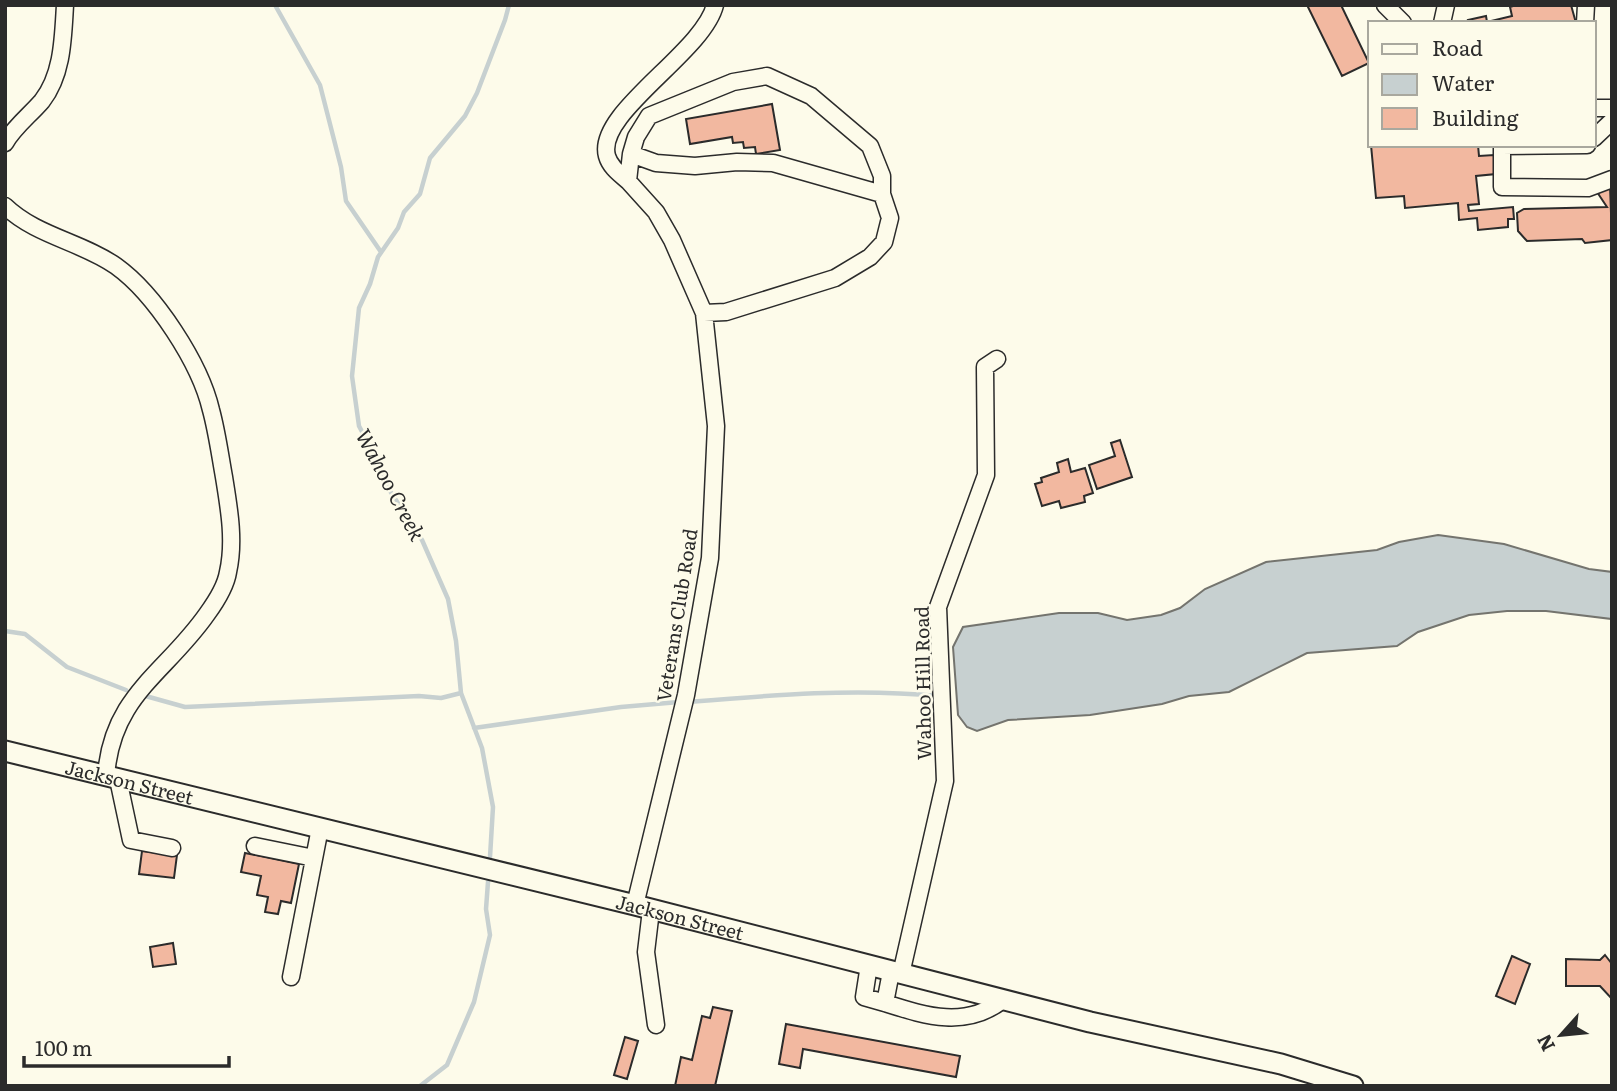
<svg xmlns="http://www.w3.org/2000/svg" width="1617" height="1091" viewBox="0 0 1617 1091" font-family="Literata,serif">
	<rect width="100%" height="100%" fill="#fdfbea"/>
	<path fill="#c7d0d0" stroke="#74746e" stroke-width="2" d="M1438,535L1504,544L1589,569L1612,572V619L1546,611H1507L1469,615L1418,632L1397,646L1307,653L1229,692L1189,696L1162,704L1090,715L1008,720L977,731L967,727L958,715L953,647L963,627L1059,613H1098L1127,620L1161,615L1180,608L1205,589L1266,562L1377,550L1399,542Z"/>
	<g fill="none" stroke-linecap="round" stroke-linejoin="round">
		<path stroke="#c7d0d0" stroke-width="4.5" d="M275,5L320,85L341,167L346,201L381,252
			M5,631L25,634L67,667L126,690
			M142,695L185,707L419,696L441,698L461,693
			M688,702C772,695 854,688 938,696
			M474,728L621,707L679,702
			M490,857L493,807L482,748L461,693L456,641L448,599L422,540L390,491L380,466L359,426L352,376L359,308L370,284L378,257L398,228L404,212L420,194L430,158L465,116L477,93L505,20L509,5
			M420,1086L447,1065L474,1002L490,935L486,909L488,882"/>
	</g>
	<path fill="#f2b8a0" stroke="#2b2b2b" stroke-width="2" d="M1307,5H1341L1369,63L1342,76Z
		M1516,5H1571L1576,23H1469L1468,20L1486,16L1487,22L1512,16L1510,7Z
		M772,104L780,150L756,154L755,147L744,148L743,142L733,143L732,137L690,144L686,119Z
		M1371,145H1478L1479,156L1494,155L1496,174L1476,176L1479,204L1468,205L1469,211L1513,207L1514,219H1508V227L1478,230L1477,218L1459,220L1458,203L1405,208L1404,196L1376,198Z
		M1610,186L1612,240L1585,243L1582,239L1527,241L1518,231L1517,213L1524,209L1607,207L1597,192Z
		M1120,440L1132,477L1097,489L1089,465L1115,456L1111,443Z
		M1068,459L1071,472L1085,468L1093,493L1084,496L1085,502L1061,508L1059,501L1042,506L1035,484L1042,482L1041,478L1059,472L1057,463Z
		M142,851L177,855L174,878L139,874Z
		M245,853L299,864L291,903L281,901L278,914L265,912L268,897L257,895L261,876L241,872Z
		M173,943L176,964L153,967L150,947Z
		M1605,955L1612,964V999L1600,986H1566V959L1600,960Z
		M1512,956L1530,964L1515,1004L1496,996Z
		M713,1007L732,1011L715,1086H675L681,1057L692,1060L702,1016L710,1018Z
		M786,1024L960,1056L956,1077L803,1049L800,1068L779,1064Z
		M625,1037L638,1041L627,1079L614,1075Z"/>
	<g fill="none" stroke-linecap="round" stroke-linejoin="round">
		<g stroke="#2b2b2b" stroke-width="19">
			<path id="minor" d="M1385,5L1403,23
				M1442,23L1446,5
				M1585,23L1586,5
				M1594,108H1612
				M1594,138L1612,121
				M5,143C14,127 30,115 42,101C63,74 63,37 65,5
				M1502,145V187L1588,188L1612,179
				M1502,146L1587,145
				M631,154L636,137L649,116L733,82L767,76L811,96L870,146L882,176V194L890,218L884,242L870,257L835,278L726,312L704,313
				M628,181C620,174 610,167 607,156C595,113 703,53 715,5
				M5,206C36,236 82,242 116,266C155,294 200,363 211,410C217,432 220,455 224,477C229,508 235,541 228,572C226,585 215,603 207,614C165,674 112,695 106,776
				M118,779L131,840L172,848
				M255,846L314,858
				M635,905L686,695L710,558L716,426L704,313L672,240L656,212L628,181L631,154L656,163L695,166L737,162L773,163L882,194
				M651,910L646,952L656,1025
				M869,965L864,997L885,1003L891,972
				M901,974L945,781L938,607L986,475L985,367L997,359
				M291,977L320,828
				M885,1003C926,1016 965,1029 1003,1000"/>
		</g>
		<g stroke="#2b2b2b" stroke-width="23">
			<g id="major">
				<path id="s1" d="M5,751L635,905L1090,1022L1281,1064L1353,1086"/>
			</g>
		</g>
		<use href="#minor" stroke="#fdfbea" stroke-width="16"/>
		<use href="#major" stroke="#fdfbea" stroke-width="19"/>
	</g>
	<g text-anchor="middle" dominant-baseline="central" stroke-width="5" stroke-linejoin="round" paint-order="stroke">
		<g font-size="19" fill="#2b2b2b" stroke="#fdfbea">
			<text transform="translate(676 615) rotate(-81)">Veterans Club Road</text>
			<text transform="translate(922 683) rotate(-91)">Wahoo Hill Road</text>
			<text stroke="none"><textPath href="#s1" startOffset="128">Jackson Street</textPath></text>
			<text stroke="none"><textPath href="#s1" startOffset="695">Jackson Street</textPath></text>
		</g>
		<g font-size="21" font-style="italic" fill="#2b2b2b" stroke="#fdfbea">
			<text transform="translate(392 484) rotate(62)">Wahoo Creek</text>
		</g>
	</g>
	<rect width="1617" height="1091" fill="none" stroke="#2b2b2b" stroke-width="14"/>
	<rect x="1368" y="21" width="228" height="126" fill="#fdfbea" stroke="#a9a89e" stroke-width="2"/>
	<rect x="1382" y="44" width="35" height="10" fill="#fdfbea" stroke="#a9a89e" stroke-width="2"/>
	<text x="1432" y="56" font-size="21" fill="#2b2b2b">Road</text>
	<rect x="1382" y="74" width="35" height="21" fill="#c7d0d0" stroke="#a9a89e" stroke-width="2"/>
	<text x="1432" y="91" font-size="21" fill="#2b2b2b">Water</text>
	<rect x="1382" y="108" width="35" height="21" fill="#f2b8a0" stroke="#a9a89e" stroke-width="2"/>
	<text x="1432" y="126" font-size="21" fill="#2b2b2b">Building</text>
	<g transform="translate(1561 1035) rotate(243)" stroke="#fdfbea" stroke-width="5" paint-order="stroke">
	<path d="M0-5L12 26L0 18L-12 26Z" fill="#2b2b2b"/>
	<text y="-10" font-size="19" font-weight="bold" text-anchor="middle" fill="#2b2b2b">N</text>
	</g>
	<path d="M24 1056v10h205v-10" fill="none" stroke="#2b2b2b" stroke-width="3.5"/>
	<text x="35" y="1056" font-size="21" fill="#2b2b2b" stroke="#fdfbea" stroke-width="5" paint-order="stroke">100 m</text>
</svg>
